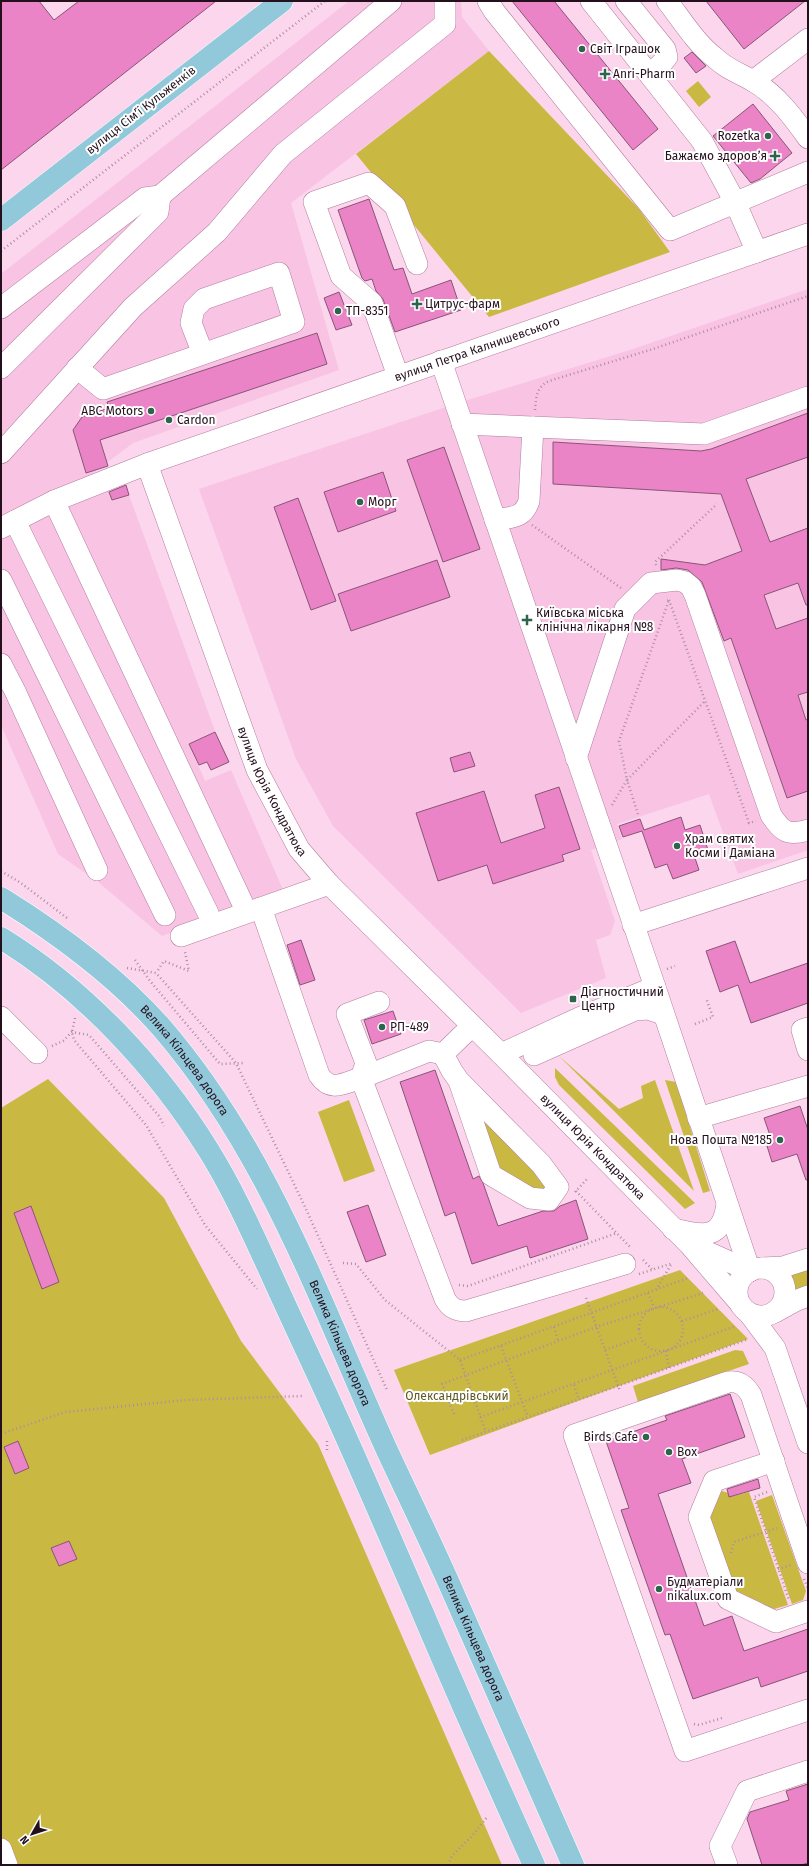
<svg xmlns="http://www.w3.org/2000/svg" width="809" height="1866" viewBox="0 0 809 1866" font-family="'Fira Sans',sans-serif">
	<rect width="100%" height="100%" fill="#fbd6ec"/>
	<path fill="#f9c3e4" d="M349,1H461L462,17L489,51L291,203L339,370L133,443L92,474L1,520V274Z
		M808,289V850L738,874L709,794L617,824L622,839L591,850L615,921L610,935L596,940L606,978L521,1013L333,826L296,759L199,489L455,404L630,350Z
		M108,488L112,500L129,495L215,731L189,744L205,781L231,770L283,890L162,936L97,881L58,854L1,725V537Z"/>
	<path fill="#c9b942" d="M489,51L639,209L670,252L489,317L356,154Z
		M698,81L711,97L699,107L686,91Z
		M559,1056L619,1109L643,1098L641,1086L655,1080L694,1191Z
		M555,1068L695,1203L685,1209L559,1085L555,1077Z
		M48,1079L164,1198L241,1341L318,1444L502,1865H1V1108Z
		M665,1080L676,1082L710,1191L703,1193Z
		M466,1097L551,1184L540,1195L493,1167Z
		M349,1100L375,1171L344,1182L318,1112Z
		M808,1262V1287L795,1291L787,1269Z
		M680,1270L748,1339L430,1455L394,1370Z
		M735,1350L743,1351L749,1364L638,1402L633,1386Z
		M719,1490L728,1493L729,1497L749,1492L788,1605L774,1609L730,1588L707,1521Z
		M772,1495L806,1591L803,1600L792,1604L756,1501Z"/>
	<path fill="#eb83c7" stroke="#895576" d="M1,1H39L54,20L79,1H216L1,170Z
		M512,1H554L658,129L633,150Z
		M706,1H805L744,49Z
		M692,52L706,66L696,73L684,58Z
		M753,104L792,153L760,179L751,183L713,136Z
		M369,199L394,270L403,268L412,294L451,280L461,310L395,332L383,299L376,291L372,279L365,281L362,278L338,210Z
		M339,292L352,325L336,330L324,298Z
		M317,333L327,364L100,440L108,466L86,473L73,430L82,417L109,408L107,402Z
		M808,413V457L746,479L770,542L808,528V605H806L798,583L764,595L776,629L808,618V692L798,695L806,720L808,719V791L787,798L731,638L724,641L702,582L688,570L676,568L661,570V559L705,565L742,551L721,494L553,484V442L701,451L711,449Z
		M444,447L480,549L443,562L407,460Z
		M383,472L396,511L338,532L324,492Z
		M126,485L129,495L112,500L109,492Z
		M298,498L336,601L311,610L274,507Z
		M437,560L450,597L351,631L338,594Z
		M215,732L229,762L211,770L207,762L199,765L189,744Z
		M470,752L475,766L454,772L450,758Z
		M559,787L580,849L562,855L564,861L493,884L487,865L438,881L416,813L484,791L501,843L545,828L535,795Z
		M681,817L685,830L700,825L708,850L694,855L699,870L673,879L667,864L655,868L642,831L623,837L619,826L640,819L644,830Z
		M301,940L315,980L300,985L287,945Z
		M735,941L750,983L808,963V1003L751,1023L738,985L720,992L706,951Z
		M393,1011L401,1034L372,1044L364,1020Z
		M435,1070L473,1179L479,1176L483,1183L498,1226L543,1211H554L560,1206L576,1200L588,1239L530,1258L527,1246L472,1264L455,1212L445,1216L400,1082Z
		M800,1106L808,1130V1180H806L797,1154L772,1162L767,1146L773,1144L764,1118Z
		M368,1205L386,1255L366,1262L347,1212Z
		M31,1206L59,1282L42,1289L14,1213Z
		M730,1394L745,1437L682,1459L691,1483L658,1494L704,1626L732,1616L744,1651L808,1629V1671L761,1687L758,1677L693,1699L670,1634L665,1635L621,1510L629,1508L606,1441L667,1420L665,1416Z
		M18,1441L29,1468L15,1474L4,1447Z
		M758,1479L760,1488L729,1497L727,1489Z
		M69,1541L77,1559L59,1566L51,1548Z
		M808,1784V1863L801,1865H762L747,1819L750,1812L789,1800L786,1791Z"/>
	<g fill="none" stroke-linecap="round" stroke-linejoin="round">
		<g stroke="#b37c9e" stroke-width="22">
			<g id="minor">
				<path d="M488,1L494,11L670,230L808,172"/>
				<path d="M591,1L702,141L735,202L757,252"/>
				<path d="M626,1L665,49L667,57L663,62L650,75"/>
				<path d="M667,1C682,20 695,42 714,57C728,70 737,72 753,81C776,94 793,117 808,138"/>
				<path d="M753,81L808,39"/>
				<path d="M1,308L145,198L160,196L391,1"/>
				<path d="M441,361L655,987L750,1271"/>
				<path d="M1,368L158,212L160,196"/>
				<path d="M77,368L103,389L294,322L279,273L204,299L194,309L191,323L203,354"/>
				<path d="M398,376L372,303L341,276L314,202L369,183L395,206L417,264"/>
				<path d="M462,424L704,434L808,397"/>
				<path d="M1,453L133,307L217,232L283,154L445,24V1"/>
				<path id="s1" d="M147,464L257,770L299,849L329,884L501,1054L689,1244L738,1301"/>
				<path d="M54,501L242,902"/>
				<path d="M495,520C511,517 523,519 529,501L533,427"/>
				<path d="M15,521L208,913"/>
				<path id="s2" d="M1,528L54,501L147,464L808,234"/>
				<path d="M1,580L165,915"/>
				<path d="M1,664L15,691L97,870"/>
				<path d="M576,758L625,609L651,583L677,580L685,582L691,587L695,595L771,815C782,832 788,836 808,830"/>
				<path d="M261,908L319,1075C331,1093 344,1083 361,1078L366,1063L347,1014L379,1002"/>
				<path d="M633,925L808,868"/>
				<path d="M181,936L329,884"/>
				<path d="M1,1017L37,1053"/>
				<path d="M808,1028L802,1030L808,1050"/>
				<path d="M443,1054L429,1051L361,1078L445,1299C450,1308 456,1311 466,1311L625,1264"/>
				<path d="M443,1054L452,1071L459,1081L491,1175L530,1198L549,1200L558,1187L541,1164L459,1081"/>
				<path d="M443,1054L472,1026"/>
				<path d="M501,1054L579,1018L655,987"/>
				<path d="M534,1055L635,1010L648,1009L663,1014"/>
				<path d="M698,1118L808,1086"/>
				<path d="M673,1229C703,1236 722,1241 727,1204"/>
				<path d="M694,1246L750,1271"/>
				<path d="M762,1268L783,1267L808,1259"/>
				<circle cx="761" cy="1292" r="24"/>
				<path d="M748,1312L775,1348L808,1443"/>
				<path d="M775,1312L795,1301L808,1296"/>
				<path d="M774,1461L714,1481L699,1517L728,1599L776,1622L808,1611"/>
				<path d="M808,1563L751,1395C745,1385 739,1381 728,1382L574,1435L685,1751L808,1710"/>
				<path d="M1,1849L7,1865"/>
				<path d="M727,1865L720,1846L747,1791L808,1771"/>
			</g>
		</g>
		<g stroke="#fff" stroke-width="23">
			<g id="major">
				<path d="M1,220L282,1"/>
				<path id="s3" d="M1,898C59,934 116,976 161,1027C268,1151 319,1300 385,1446C408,1496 433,1546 455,1597C495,1686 533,1776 573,1865"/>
				<path d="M1,938C85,990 157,1067 209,1151C232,1188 250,1228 268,1267C289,1314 311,1360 332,1406C363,1474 392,1542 422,1611C458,1696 496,1781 534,1865"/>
			</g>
		</g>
		<path stroke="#ad8ea1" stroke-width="2.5" stroke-dasharray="1 3" stroke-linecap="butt" d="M1,251L325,1
			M535,410C536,398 536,387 549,381L653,349L808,296
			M532,525L621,588
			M656,565L655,562L717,504
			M669,600L749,823L756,821
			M612,805L627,780L619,741L669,600H667
			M638,814L627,780L705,701
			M1,871L21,883L67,918
			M135,960L150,981L220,1064L244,1063
			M127,968L156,973L236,1063L306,1209L387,1390
			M667,969L675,966
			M158,970L164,961L189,971L185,952
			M75,1018L72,1032L74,1040L146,1125L205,1225L257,1289
			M695,1024L713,1017L706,998
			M52,1046L63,1041L72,1032L89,1035L159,1116L164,1126
			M576,1191L631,1248
			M575,1192L587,1179
			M643,1260L652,1269
			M343,1263L356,1264L385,1300L460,1360L486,1432
			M639,1274L673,1263
			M459,1285L468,1286L617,1233
			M656,1290L672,1263
			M648,1293L654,1307
			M586,1298L620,1391
			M639 1329a22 22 0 1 1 44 0a22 22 0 1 1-44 0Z
			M682,1321L718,1309
			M554,1327L558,1341
			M501,1346L528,1417
			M605,1350L639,1338
			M666,1351L669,1368
			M460,1360L688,1278
			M574,1385L579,1400
			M454,1414L442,1384L596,1327L703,1293
			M480,1417L736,1326
			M1,1434L65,1412L186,1400L303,1396
			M462,1440L618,1386L746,1340
			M327,1450V1441
			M767,1492L754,1497L789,1600
			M731,1553L734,1542L777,1528
			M778,1569L791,1565
			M804,1579L808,1589
			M694,1724L699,1725L722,1718
			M448,1865L452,1856L472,1836L488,1816"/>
		<use href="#minor" stroke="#fff" stroke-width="21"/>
		<use href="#major" stroke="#91c9da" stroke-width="22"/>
	</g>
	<g fill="#2d644b" stroke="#fff" stroke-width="1.5">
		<circle cx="582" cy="49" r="4"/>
		<path d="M603 68h4v4h4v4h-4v4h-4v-4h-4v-4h4z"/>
		<circle cx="768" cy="136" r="4"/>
		<path d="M773 150h4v4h4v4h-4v4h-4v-4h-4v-4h4z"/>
		<path d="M415 298h4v4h4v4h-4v4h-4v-4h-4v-4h4z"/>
		<circle cx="338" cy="311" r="4"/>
		<circle cx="151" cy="411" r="4"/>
		<circle cx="169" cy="420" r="4"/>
		<circle cx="360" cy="502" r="4"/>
		<path d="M525 614h4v4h4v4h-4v4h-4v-4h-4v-4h4z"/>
		<circle cx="677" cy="846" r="4"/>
		<rect x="569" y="995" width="8" height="8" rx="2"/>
		<circle cx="382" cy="1027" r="4"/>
		<circle cx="780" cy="1140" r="4"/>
		<circle cx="646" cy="1437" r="4"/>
		<circle cx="669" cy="1452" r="4"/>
		<circle cx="659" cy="1589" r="4"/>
	</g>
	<g text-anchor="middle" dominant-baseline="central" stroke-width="4" stroke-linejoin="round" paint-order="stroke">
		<g font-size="12" fill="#24101d" stroke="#fff" text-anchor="start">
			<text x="590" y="49">Світ Іграшок</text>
			<text x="613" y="74">Anri-Pharm</text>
			<text x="760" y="136" text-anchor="end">Rozetka</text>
			<text x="767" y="156" text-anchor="end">Бажаємо здоровʼя</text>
			<text x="425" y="304">Цитрус-фарм</text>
			<text x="346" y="311">ТП-8351</text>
			<text x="143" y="411" text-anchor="end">ABC Motors</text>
			<text x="177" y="420">Cardon</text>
			<text x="368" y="502">Морг</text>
			<text x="536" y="613">Київська міська<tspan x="536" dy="14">клінічна лікарня №8</tspan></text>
			<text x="685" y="839">Храм святих<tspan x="685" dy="14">Косми і Даміана</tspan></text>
			<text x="581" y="992">Діагностичний<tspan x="581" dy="14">Центр</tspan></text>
			<text x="390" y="1027">РП-489</text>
			<text x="772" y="1140" text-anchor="end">Нова Пошта №185</text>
			<text x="638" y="1437" text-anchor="end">Birds Cafe</text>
			<text x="677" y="1452">Box</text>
			<text x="667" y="1582">Будматеріали<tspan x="667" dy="14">nikalux.com</tspan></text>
		</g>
		<g font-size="12" fill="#24101d" stroke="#fff">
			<text transform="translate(141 110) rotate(-38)">вулиця Сімʼї Кульженків</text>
			<text stroke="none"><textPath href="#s2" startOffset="509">вулиця Петра Калнишевського</textPath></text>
			<text stroke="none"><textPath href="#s1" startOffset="351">вулиця Юрія Кондратюка</textPath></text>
			<text stroke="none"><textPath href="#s3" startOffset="247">Велика Кільцева дорога</textPath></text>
			<text stroke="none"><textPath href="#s1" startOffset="833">вулиця Юрія Кондратюка</textPath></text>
			<text stroke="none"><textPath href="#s3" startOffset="571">Велика Кільцева дорога</textPath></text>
			<text stroke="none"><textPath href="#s3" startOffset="895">Велика Кільцева дорога</textPath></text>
		</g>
		<g font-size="12" fill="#5f5824" stroke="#fff">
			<text x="457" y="1396">Олександрівський</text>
		</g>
	</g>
	<rect width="809" height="1866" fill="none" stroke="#24101d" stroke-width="4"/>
	<g transform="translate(32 1834) rotate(231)" stroke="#ffffff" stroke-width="3" paint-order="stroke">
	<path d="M0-3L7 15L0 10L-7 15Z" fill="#24101d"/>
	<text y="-6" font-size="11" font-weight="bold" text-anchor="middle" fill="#24101d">N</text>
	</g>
</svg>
